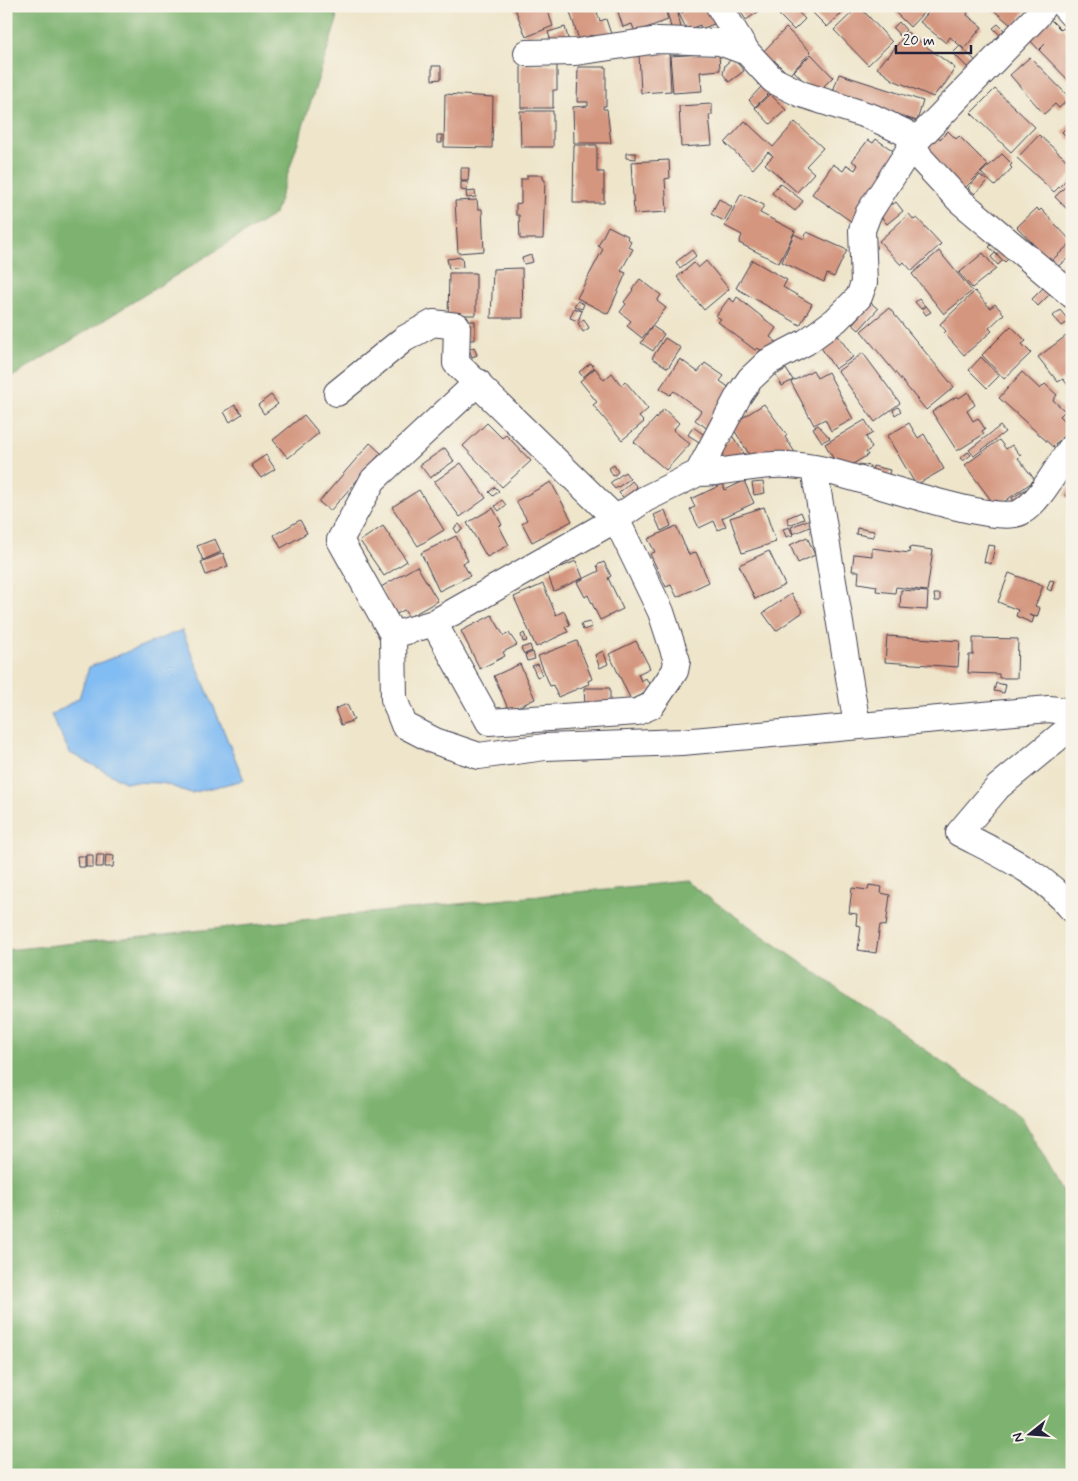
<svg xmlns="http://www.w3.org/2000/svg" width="1078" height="1481" viewBox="0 0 1078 1481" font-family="Mynerve,sans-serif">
	<rect width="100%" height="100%" fill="#f7f3e8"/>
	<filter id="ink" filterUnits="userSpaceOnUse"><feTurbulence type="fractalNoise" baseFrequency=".02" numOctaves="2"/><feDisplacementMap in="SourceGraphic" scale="10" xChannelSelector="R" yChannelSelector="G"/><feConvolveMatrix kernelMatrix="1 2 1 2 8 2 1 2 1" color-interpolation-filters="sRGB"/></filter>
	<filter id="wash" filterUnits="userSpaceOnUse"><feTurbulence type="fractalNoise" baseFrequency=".0096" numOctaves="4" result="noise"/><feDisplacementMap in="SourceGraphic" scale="20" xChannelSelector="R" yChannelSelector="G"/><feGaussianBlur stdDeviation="1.12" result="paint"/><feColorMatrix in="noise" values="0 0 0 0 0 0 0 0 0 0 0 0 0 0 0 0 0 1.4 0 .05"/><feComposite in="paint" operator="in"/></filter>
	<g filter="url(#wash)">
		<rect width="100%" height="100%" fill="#eee5ca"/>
		<path fill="#7db26f" stroke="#506a55" d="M6,6H334L337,20L275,214L12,377L6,383Z
			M685,881L1021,1117L1072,1208V1475H6V950Z"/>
		<path fill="#81bcf3" stroke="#526f97" d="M182,630L244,780L191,793L162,783L125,782L70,753L51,715L79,698L89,667Z"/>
		<g id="blocks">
			<path fill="#d4967f" d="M514,6H546L553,26L526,37Z
				M568,6H595L600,21L606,19L612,37L594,43L592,35L579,40Z
				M616,6H664L668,20L635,32L632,24L623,27Z
				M681,6H712L719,22L701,29L700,25L687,30L679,14L684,12Z
				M737,6H767L746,20Z
				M779,6H792L805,19L794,30L775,11Z
				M810,6H850L827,27L808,8Z
				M859,6L892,42L868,65L834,30Z
				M889,6H930L910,27Z
				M934,6H963L968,10L967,15L982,27L964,49L950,37L946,43L920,22Z
				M989,6H1029L1013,27Z
				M677,9L681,28L672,31L667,12Z
				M1049,18L1061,30L1063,28L1072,37L1071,83L1039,50L1046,43L1039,50L1028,38Z
				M899,22L906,30L900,36L893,28Z
				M998,24L1004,30L1000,35L993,28Z
				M565,27L569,42L553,47L548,32Z
				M786,28L811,52L789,75L774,60L770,65L760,55Z
				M907,32L955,68L941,90L940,88L933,97L893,80L877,68L886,56L888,57Z
				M960,46L978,63L971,71L953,53Z
				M669,52L671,91L641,93L639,54Z
				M719,53L720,70L700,72L702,91L673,93L670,56Z
				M811,54L833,77L819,91L810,88L794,71Z
				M1030,57L1070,98L1059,108L1055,104L1044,114L1010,75Z
				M733,58L744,71L729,82L723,74L725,65Z
				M521,64L557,65V90H553V108H521Z
				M432,66H441V79L432,80Z
				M578,67H606V106H603V109H607L611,143H574L573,107L588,106V102H577Z
				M839,74L923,101L917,121L832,94Z
				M762,86L769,93L755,107L749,100Z
				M995,89L1035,127L1011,152L971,113Z
				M445,94L493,97L492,148L444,147Z
				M770,94L786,110L770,124L755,108Z
				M712,104V115H709L712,145L681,147L679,106Z
				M520,111H553V147H521Z
				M745,121L773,147L795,122L823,148L806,166L814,173L797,192L765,164L773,156L768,152L753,169L725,143Z
				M1072,122V139L1070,140L1062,132Z
				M948,131L956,139L959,136L988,165L962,191L925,148L938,136L940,139Z
				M437,135H442V143H437Z
				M1039,135L1072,165V174L1054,192L1017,158Z
				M876,139L898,154L852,222L812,194L833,164L843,171L847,165L855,170L858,165L852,161L868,140L873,143Z
				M574,145H597V172H604V203H573Z
				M626,153H636V159L626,158Z
				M1002,154L1012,164L1010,166L1012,168L995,186L981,173Z
				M669,160L670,178L665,179L667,212L634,214L631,162Z
				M461,168H469L468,181H461Z
				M527,175H543V179L545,180L543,239H520L519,215H516V204L521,203V179H527Z
				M980,175L987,181L975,194L968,188Z
				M1072,180V214L1055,197Z
				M461,182H468L467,191L461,190Z
				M780,183L803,201L795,211L772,193Z
				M475,191L476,197L467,198L466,192Z
				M741,194L764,205L760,213L795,231L779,263L739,243L742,235L725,226Z
				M719,199L732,207L724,221L711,214Z
				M477,200L478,209H482L484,251L458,253L455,201Z
				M890,202L892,205L896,202L903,211L887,224L880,215Z
				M1037,208L1039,211L1041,209L1072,242L1050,262L1017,227Z
				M909,214L914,220L917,218L941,244L912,271L904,262L901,265L879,241Z
				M608,226L628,236L627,238L631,241L628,247L633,249L621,271L626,273L608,314L577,298L603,249L598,246Z
				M807,232L847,250L834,277L827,274L824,282L782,262L794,234L804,239Z
				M994,242L1010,257L1005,262L989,247Z
				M692,250L696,256L680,268L676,262Z
				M939,251L972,291L944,314L912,274Z
				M983,253L996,269L972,288L959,273Z
				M995,253L1002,261L998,265L991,257Z
				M531,255L533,262L524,264L522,258Z
				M1072,255V288L1056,268Z
				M462,257L463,267L449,269L447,259Z
				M752,260L787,280L783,287L812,304L800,325L736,288Z
				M706,261L729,289L704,310L677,277L694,263L698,268Z
				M522,268L523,318H491L493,269Z
				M449,273H476V315H460L448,319Z
				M640,279L661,295L657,301L666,308L642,338L627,326L631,321L620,312L626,304L624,302L633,290L632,289Z
				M1045,286L1051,293L1038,306L1032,299Z
				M975,291L990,308L995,304L1004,314L989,328L992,331L964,355L944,333L946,331L940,324Z
				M737,297L776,328L770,337L778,343L769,354L757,348L755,350L718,322L721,319L716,316L729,298L734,302Z
				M919,299L925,306L921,309L915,302Z
				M577,301L584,304L582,309L574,306Z
				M871,303L878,309L859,330L852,324Z
				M926,306L931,312L926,315L922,309Z
				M574,308L582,311L578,321L570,318Z
				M889,308L954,387L926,410L861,331Z
				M1060,310L1069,321L1062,326L1053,316Z
				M584,319L589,328L583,332L578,323Z
				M466,321H475V340H466Z
				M652,326L664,334L653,351L641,343Z
				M1011,326L1026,341L1022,344L1031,353L1004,379L982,355Z
				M837,334L853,357L835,369L820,346Z
				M1066,336L1072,343V390L1063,379L1058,382L1038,357Z
				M665,338L681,348L668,368L652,358Z
				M474,347L477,355L472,357L469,349Z
				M863,353L900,403L875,422L838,371Z
				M981,357L999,376L987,388L969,370Z
				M680,359L698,372L705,363L724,376L720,381L734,391L708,429L695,420L701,411L674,391L670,395L660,388Z
				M591,363L594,368L583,377L579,372Z
				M595,368L604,380L612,373L621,385L625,381L648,409L639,417L644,422L622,440L593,405L597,402L580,381Z
				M786,369L793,380L782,386L776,375Z
				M813,370L817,378L828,372L853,419L831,431L825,419L814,425L791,382Z
				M1022,372L1040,389L1045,384L1057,395L1053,400L1065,411L1060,416L1072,427L1053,447L999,398Z
				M968,392L975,405L967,411L973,421L978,418L985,429L982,431L984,434L957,451L932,412L957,396L959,398Z
				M271,395L278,404L264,414L258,405Z
				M764,404L787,435L785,437L796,454L725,466L713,453L733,437L746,456L749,454L731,425Z
				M235,405L242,414L230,422L224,412Z
				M898,407L901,411L895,415L893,410Z
				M664,409L679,423L673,430L690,444L666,470L634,442Z
				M304,415L319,433L288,458L273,440Z
				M865,420L873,433L866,437L872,448L866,452L868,455L843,470L838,467L825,444Z
				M487,423L502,438L506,435L531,461L502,487L463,446Z
				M909,423L918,438L924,434L944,469L916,485L887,436Z
				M818,425L830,438L822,442L813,428Z
				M1000,426L1005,432L974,456L969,450Z
				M693,427L706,436L701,443L688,435Z
				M999,440L1006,449L1012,445L1021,456L1018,458L1035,480L1001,504L997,500L993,503L965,465Z
				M370,443L381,453L330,511L319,502Z
				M445,448L454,461L430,478L420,465Z
				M968,452L971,455L963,461L960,458Z
				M266,455L275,469L261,478L251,465Z
				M461,463L486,498L460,517L434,482Z
				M859,464L870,466L868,475L857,472Z
				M614,465L618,472L613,476L609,468Z
				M873,466L890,470L888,478L871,474Z
				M625,472L630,479L615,489L610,483Z
				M1072,478V499L1065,496Z
				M632,481L637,487L624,498L619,493Z
				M744,481L754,503L722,518L726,526L718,530L714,521L699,528L690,509L695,507L691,499L723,484L725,490Z
				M551,482L572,521L532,542L522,523L527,520L516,501Z
				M763,482L765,493L754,495L752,483Z
				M495,487L499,491L493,496L489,492Z
				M1026,489L1030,494L1016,504L1012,498Z
				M419,490L444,530L418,546L392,507Z
				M502,500L506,505L499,511L495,506Z
				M764,507L776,542L742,553L730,518Z
				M493,508L502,525L499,526L509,545L487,557L467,523Z
				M665,510L671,526L661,531L654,515Z
				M801,512L804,519L789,525L787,518Z
				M810,519L812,526L793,534L791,527Z
				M300,520L307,533L281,548L274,535Z
				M459,524L463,529L457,533L454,528Z
				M383,526L407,561L384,576L360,541Z
				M676,526L689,555L696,552L709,582L677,597L671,585L666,587L650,554L655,552L648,539Z
				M789,527L793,535L786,537L783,529Z
				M857,528L874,531L873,537L856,534Z
				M456,536L468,561L463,563L470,576L439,591L421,553Z
				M807,537L815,555L798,563L790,545Z
				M215,539L221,552L203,560L197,546Z
				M988,545L995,546L991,564L984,562Z
				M910,547L933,550L927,591L896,587L895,593L876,591L877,586L858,583L859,571H852L854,554L872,556V548L909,553Z
				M769,551L785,585L755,599L739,565Z
				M223,553L228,566L206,575L201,562Z
				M576,561L583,578L554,591L547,573Z
				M604,562L611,576L608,578L623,609L600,620L588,595L585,597L577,582L599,571L597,565Z
				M417,566L438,601L409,617L404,610L393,616L381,587Z
				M1009,573L1043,586L1035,606L1040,608L1037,617L1029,615L1034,617L1032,623L1016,616L1018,610L998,602Z
				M1050,580L1054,581L1051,591L1047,589Z
				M543,584L556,615L564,611L570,625L565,627L568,632L536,647L514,597Z
				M901,590L928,592L927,610L900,608Z
				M791,594L803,612L776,631L763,613Z
				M934,594H940V601H935Z
				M492,615L504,636L509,633L517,645L503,652L505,656L480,669L461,631Z
				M590,622L592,627L583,630L581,624Z
				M524,633L527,641L523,642L521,635Z
				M887,636L960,641L958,667L885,662Z
				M973,638L1018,639L1017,678H999V674L968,673L969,655H973Z
				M577,641L592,679L588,681L589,684L558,697L553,685L550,686L538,656Z
				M636,641L650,668L638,674L641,681L646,678L652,690L631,700L609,654Z
				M530,645L532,651L524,654L521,648Z
				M603,651L608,664L600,668L595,655Z
				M533,652L535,659L527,661L525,655Z
				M520,664L535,699L509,711L494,676Z
				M538,664L542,675L537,677L532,666Z
				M996,683L1006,685L1004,693L994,691Z
				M584,688H610V705L585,706Z
				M347,704L354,720L341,725L335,709Z
				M86,855H93V867H86Z
				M97,855H104L103,867H96Z
				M106,855L114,856L113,867H105Z
				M77,856H85V867H78Z
				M869,885L882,887L881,893L890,895L886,926L880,925L876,953L858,950L861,926L856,925L857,914L849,913L852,888L868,890Z"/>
		</g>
	</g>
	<g filter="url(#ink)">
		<use href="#blocks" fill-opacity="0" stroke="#413f50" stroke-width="1"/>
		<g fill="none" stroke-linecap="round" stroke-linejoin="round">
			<g stroke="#413f50" stroke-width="28">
				<path id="minor" d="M719,6L747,52L773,80L801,94L872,117L906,133L921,159L959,200L1072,295
					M1064,6L1072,15
					M527,53L576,52L658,40L720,42L747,52
					M478,382L373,480L340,540L393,635L394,699L404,725L435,741L479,756L545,747L682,742L1049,709L1072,712
					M337,393L404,339L433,323L457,326L456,363L616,519L661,612L677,661L675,671L651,706L637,712L489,722L434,623
					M814,468L857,725
					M698,473C723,473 748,466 773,465C787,464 802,466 815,468C853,474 994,527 1021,512C1041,501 1058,465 1072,447
					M393,635L434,623L616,519L645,499L698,473L739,395L750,379L768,362L806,342L836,320L859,297L864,283L862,230L868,214L913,144L1037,16L1043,6
					M1072,726L998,787L959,833C999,854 1042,872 1072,909"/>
			</g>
			<use href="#minor" stroke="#fff" stroke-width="26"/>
		</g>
	</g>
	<rect width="1078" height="1481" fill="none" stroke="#f7f3e8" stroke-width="25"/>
	<g transform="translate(1030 1434) rotate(253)" stroke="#f7f3e8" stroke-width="4" paint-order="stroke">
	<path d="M0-4L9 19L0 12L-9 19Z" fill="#22223b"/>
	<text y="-8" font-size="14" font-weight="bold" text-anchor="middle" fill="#22223b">N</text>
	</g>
	<path d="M896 45v8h75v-8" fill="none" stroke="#22223b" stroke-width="2.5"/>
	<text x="903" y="45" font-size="15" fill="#22223b" stroke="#f7f3e8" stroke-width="4" paint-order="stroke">20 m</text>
</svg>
